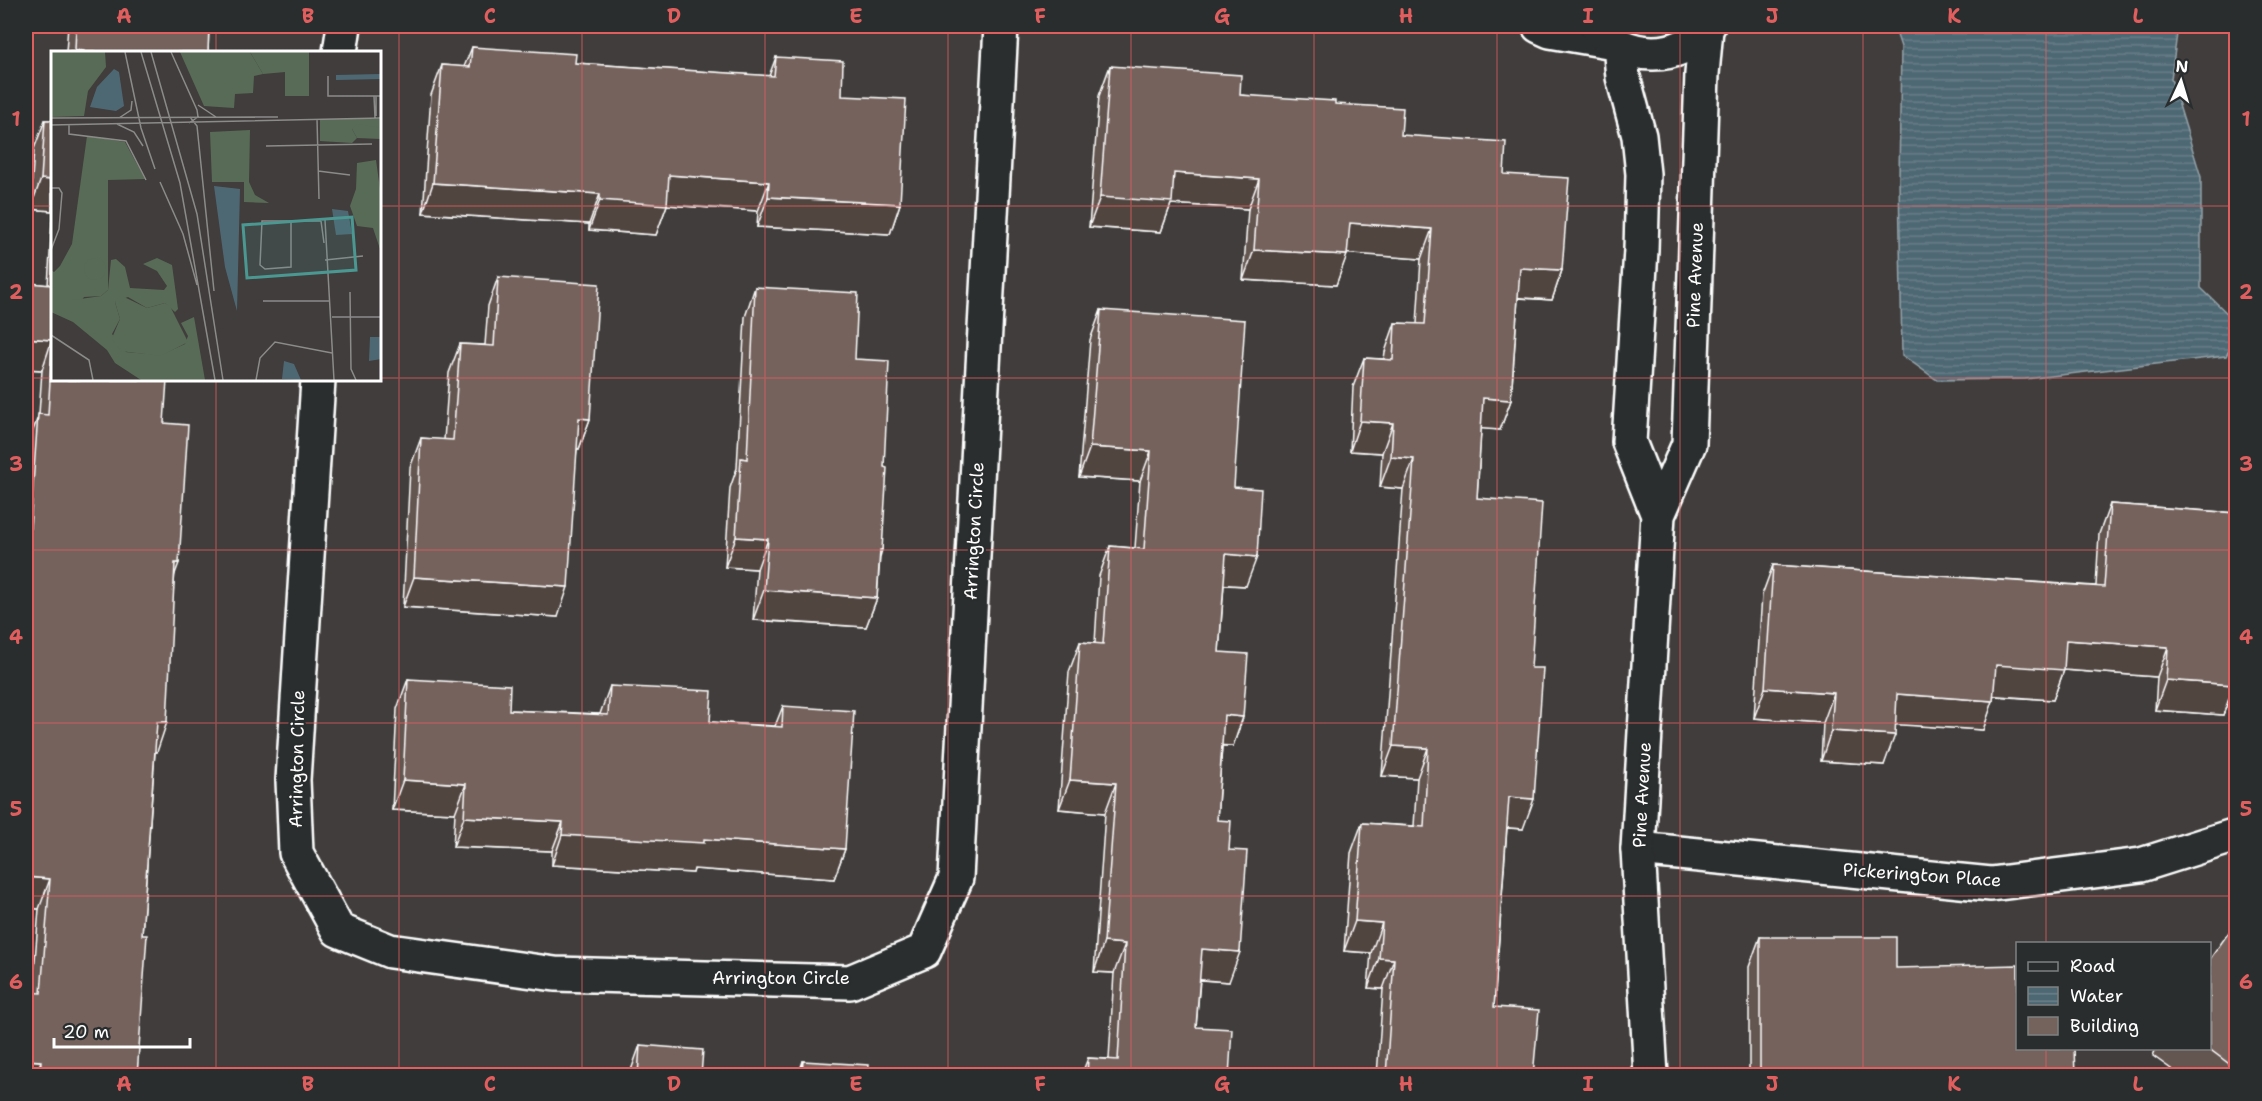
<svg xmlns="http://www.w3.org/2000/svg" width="2262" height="1101" viewBox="0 0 2262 1101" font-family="'Shantell Sans',sans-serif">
	<defs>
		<pattern id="water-rules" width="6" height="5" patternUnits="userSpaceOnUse" patternTransform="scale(1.5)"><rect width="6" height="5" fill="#4e6873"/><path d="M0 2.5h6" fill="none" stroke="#697f88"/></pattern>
	</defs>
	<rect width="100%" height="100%" fill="#403d3c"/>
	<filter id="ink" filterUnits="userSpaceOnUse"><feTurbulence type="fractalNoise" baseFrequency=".0167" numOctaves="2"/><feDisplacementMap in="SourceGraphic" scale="12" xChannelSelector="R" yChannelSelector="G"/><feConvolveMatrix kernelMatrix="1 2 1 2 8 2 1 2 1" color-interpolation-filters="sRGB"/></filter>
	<g filter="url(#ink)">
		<path fill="url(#water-rules)" stroke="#95a4ab" stroke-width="1.5" d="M1894,26H2178L2171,79L2201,177V288L2236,322V337L2226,356L2025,379L1937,380L1902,355L1899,179L1901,47Z"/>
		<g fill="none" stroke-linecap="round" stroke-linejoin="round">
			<g stroke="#fff" stroke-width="38">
				<path id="minor" d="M1539,26L1550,31L1614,42
					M340,52L344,26
					M318,380L293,780L296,853L338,930L390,951L555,974L850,982L924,951L956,878L1001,26
					M1638,849L1991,884L2141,865L2236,835"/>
			</g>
			<g stroke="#fff" stroke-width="38">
				<path id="tertiary" d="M1596,26C1622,61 1683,63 1708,26
					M1620,46L1623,77L1639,136L1643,174L1641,250L1629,442L1658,515
					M1651,1076L1638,849L1658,515L1689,444L1702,74L1706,29"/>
			</g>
			<use href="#minor" stroke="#2a2d2e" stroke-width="33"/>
			<use href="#tertiary" stroke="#2a2d2e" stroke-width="33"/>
		</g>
		<path fill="#64544f" stroke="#fff" stroke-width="1.5" d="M68,26H209L208,52H66Z
			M472,47L575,63L769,76L776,57L842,96L900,204L890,234L757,227L758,211L667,205L656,235L589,230V224L423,213L431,95L442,65L464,67Z
			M1110,66L1240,95L1335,104L1401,135L1504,174L1562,270L1552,300L1518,298L1511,400L1500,430L1481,428L1477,498L1531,668L1523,829L1507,828L1494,1007L1533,1076H1377L1383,989L1368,988L1371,953L1344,951L1351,853L1362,823L1414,826L1417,778L1382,776L1403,489L1380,487L1382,453L1350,451L1353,387L1364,358L1384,359L1385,352L1395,323L1417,324L1421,259L1347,253L1336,285L1243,280L1248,209L1171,204L1161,232L1089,227L1099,96Z
			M45,120H52V211L30,209L34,149Z
			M52,221V380L164,423L175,573L157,752H155L142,935L137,1076H26L39,909L26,908V473L28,444L39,414L42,370L26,369V294L29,283L48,285Z
			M498,277L590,419L579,449H577L558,617L403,607L410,468L421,438L444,440L449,373L460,344L485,345L488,306Z
			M755,287L855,359L884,467L882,550L880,557L877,598L866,627L753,620L757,569L725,567L730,488L737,468L745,317Z
			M1101,310L1234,487L1246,586L1224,585L1219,652L1243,717L1233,746H1222L1217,820L1229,850V982L1200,980L1196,1027L1229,1076H1081L1088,1058L1109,1059L1114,973L1094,972L1105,813L1059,809L1069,672L1080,642L1095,643L1099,576L1110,546L1135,548L1140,481L1079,477L1090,340Z
			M2110,504L2236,513V672H2235L2234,685L2223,715L2155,710L2157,677L2064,670L2053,700L1994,696L1983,730L1895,724L1884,765L1821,761L1823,723L1754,718L1762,595L1773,565L2096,586L2099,534Z
			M408,679L509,710L600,714L610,686L710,722L775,726L783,706L845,849L834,879L694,869L693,873L552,865V851L453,847L455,813L392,810L397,709Z
			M2236,922V1076H2181L2153,1056L2156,1048H2210Z
			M1760,937L1896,968L2075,1076H1749V967Z
			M640,1045L701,1076H629Z
			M803,1061L868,1076H798Z"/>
		<path fill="#514540" stroke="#fff" stroke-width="1.5" d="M75,50L84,51L83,52H74Z
			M1174,173L1259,179L1248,209L1171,204L1161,232L1089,227L1100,197Z
			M669,175L769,182L758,211L667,205L656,235L589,230L600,200Z
			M41,179L52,180V211L30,209Z
			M433,183L600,194L589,224L423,213Z
			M768,197L900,204L890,234L757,227Z
			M1350,223L1432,229L1421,259L1339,253Z
			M1254,250L1347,255L1336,285L1243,280Z
			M1520,268L1562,270L1552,300L1510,297Z
			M26,338L52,340L42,370L26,369Z
			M1483,398L1511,400L1500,430L1472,428Z
			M579,418L590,419L579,449L569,448Z
			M1360,421L1393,423L1382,453L1350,451Z
			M1090,447L1151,451L1140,481L1079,477Z
			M1391,457L1414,459L1403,489L1380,487Z
			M736,537L768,539L757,569L725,567Z
			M1226,554L1257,557L1246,586L1215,584Z
			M175,563H179L168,593Z
			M414,577L568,587L558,617L403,607Z
			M764,590L877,598L866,627L753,620Z
			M2066,640L2168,647L2157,677L2064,670L2053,700L1985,695L1996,665Z
			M2236,642V672L2226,671Z
			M2166,680L2234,685L2223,715L2155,710Z
			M1765,688L1834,693L1823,723L1754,718Z
			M1897,694L1993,701L1983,730L1886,724Z
			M1224,715L1243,717L1233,746L1213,745Z
			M157,722H167L157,752H146Z
			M1831,731L1895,735L1884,765L1821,761Z
			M1393,746L1428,748L1417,778L1382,776Z
			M403,780L466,784L455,813L392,810Z
			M1070,780L1116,783L1105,813L1059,809Z
			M1509,797L1534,799L1523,829L1498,827Z
			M464,817L563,822L552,851L453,847Z
			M562,835L704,839L845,849L834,879L694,869L693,873L552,865Z
			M26,877L50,879L39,909L26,908Z
			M1355,921L1382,923L1371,953L1344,951Z
			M1104,942L1125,944L1114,973L1094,972Z
			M1202,949L1240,952L1229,982L1191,979Z
			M1379,958L1394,959L1383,989L1368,988Z
			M26,1060L41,1061L36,1076H26Z"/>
		<path fill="#74625c" stroke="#fff" stroke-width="1.5" d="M76,26H209L208,52H84V51L75,50Z
			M472,47L576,54L575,63L774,76L776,57L843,61L842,96L906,99L900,204L768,197L769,182L669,175L667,205L600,200V194L433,183L442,65L470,67Z
			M1110,66L1241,75L1240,95L1335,101V104L1403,108L1401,135L1506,142L1504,174L1569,178L1562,270L1520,268L1511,400L1483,398L1477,498L1542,503L1531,668H1543L1534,799L1509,797L1494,1007L1539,1010L1533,1076H1386L1394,959L1379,958L1382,923L1355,921L1362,823L1424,827L1428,748L1393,746L1414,459L1391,457L1393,423L1360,421L1364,358L1393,360L1395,323L1425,324L1432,229L1350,223L1347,255L1254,250L1259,179L1174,173L1172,202L1100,197Z
			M45,120H52V180L41,179Z
			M498,277L599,284L590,419L579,418L568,587L414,577L421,438L453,440L460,344L494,346Z
			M29,283L52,285V340L26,338Z
			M755,287L858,293L855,359L889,361L884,467L887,468L882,550H880L877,598L764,590L768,539L736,537L741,458L747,459Z
			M1101,310L1245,320L1234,487L1261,489L1257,557L1226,554L1219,652L1248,654L1243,717L1224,715L1217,820L1231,821L1229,850L1247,851L1240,952L1202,949L1196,1027L1232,1029L1229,1076H1087L1088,1058L1118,1060L1125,944L1104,942L1116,783L1070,780L1080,642L1103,644L1110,546L1144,549L1151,451L1090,447Z
			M52,346V380H167L164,423L188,425L179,563H175L167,722H157L142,935H147L137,1076H40L41,1061L26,1060V992L41,993L50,879L26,877V585L38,414L48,415Z
			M2110,504L2236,513V645L2234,685L2166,680L2168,647L2066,640L2064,670L1996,665L1993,701L1897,694L1895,735L1831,731L1834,693L1765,688L1773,565L2104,587Z
			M408,679L510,685L509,710L608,715L610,686L712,691L710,722L782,727L783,706L854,711L845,849L704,839V843L562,835L563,822L464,817L466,784L403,780Z
			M2236,922V1069L2208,1048H2210V959Z
			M1760,937H1896V968L2018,965V1048H2074L2075,1076H1760Z
			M640,1045L703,1050L701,1076H638Z
			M803,1061L869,1065L868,1076H802Z
			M371,1070L451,1076H370Z
			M466,1073L505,1076H466Z"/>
	</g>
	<path fill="none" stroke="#e05e5e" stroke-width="1.5" stroke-opacity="0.55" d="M216,26V52M399,26V1076M582,26V1076M765,26V1076M948,26V1076M1131,26V1076M1314,26V1076M1497,26V1076M1680,26V1076M1863,26V1076M2046,26V944M26,206H52M380,206H2236M26,378H52M380,378H2236M216,380V1076M26,550H2236M26,723H2236M26,896H2236M2046,1048V1076"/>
	<g text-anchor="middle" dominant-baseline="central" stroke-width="4.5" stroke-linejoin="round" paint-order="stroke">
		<g font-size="18" fill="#fff" stroke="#2a2d2e">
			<text transform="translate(1695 275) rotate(-88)">Pine Avenue</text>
			<text transform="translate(974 531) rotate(-87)">Arrington Circle</text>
			<text transform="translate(297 759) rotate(-89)">Arrington Circle</text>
			<text transform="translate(1642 795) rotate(-87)">Pine Avenue</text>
			<text transform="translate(1922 875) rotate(4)">Pickerington Place</text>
			<text x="781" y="978">Arrington Circle</text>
		</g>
	</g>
	<g transform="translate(51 51)">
		<rect width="330" height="330" fill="#403d3c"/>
		<path d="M0,1H54L55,16L37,40L33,65L0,66ZM199,79L198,131L204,144L218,152L193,151V131H161L159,81ZM36,85L74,91L94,128L57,129V239L50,245L33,246L22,262V271L0,261V219L3,221L9,215L21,193Z" fill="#586b56"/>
		<path d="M129,1H199L212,23L203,25L202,42L184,43L183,57L153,55ZM269,68H330V77L301,78L306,87L301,92L269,90ZM325,109L330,145L329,198L322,177L306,175L299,155L305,138L306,112ZM106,207L121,214L127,258L124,261L114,252L96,257L77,246L64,251L69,268L61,283L75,301L110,304L134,293L137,285L130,272L143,266L154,329H90L64,312L56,299L22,271V249L50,245L57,239L60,209L65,208L74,216L79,237L113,239L116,235L106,220L92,213Z" fill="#586b56"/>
		<path d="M199,1H258V45H234V21L212,23ZM306,73L330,77V88L306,87L301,78ZM33 218a11 11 0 1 1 22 0a11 11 0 1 1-22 0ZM69,244L96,257L114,252L119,255L137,291L110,305L69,300L61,287L69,268L64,251Z" fill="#586b56"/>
		<path d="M63,18L68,21L73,55L65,60L39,56L46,36ZM330,23V28L285,29V24ZM163,135L189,138L186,260L174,216ZM281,158L297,160L301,183L285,184ZM319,286H330V308L318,310ZM233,310L243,313L250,329L231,328Z" fill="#4e6873"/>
		<path fill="none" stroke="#8c8b8a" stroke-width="1.5" d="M74,1L90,77L104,118M90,1L129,132L164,329M100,1L146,163L172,329M120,1L146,59L147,66L138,72M277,25V45H330M323,45L324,67M147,54L165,66M325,65V45M139,66L146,75L163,240M0,67L227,66M68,67L80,59L81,50M266,68L268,148M66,73L83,81L92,95M0,74L330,67M18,74V83L75,90L95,129M215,95L321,93M267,120L299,124M109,131L132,183L146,234M0,137H8L11,142L8,178L0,199M274,169L283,329M211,170H240V216L214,218L209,214ZM240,170H270M270,170L273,192M274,209L312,205M299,241L300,318L305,329M212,250H279M281,266H330M0,284L38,309L42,329M205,329L209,307L224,291L281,302"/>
		<path fill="#4b9892" fill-opacity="0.15" stroke="#4b9892" stroke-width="3" d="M301,166L305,219L196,227L192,174Z"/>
		<rect width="330" height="330" fill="none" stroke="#fff" stroke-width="3"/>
	</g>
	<rect width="2262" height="1101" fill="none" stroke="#2a2d2e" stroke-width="66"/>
	<rect x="2016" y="942" width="195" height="108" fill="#2a2d2e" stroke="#7f8182" stroke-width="1.5"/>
	<rect x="2028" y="962" width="30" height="9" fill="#2a2d2e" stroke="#7f8182" stroke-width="1.5"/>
	<text x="2070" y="972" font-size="18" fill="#ffffff">Road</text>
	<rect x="2028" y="987" width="30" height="18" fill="url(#water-rules)" stroke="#7f8182" stroke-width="1.5"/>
	<text x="2070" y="1002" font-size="18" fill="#ffffff">Water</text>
	<rect x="2028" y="1017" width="30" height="18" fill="#74625c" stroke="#7f8182" stroke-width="1.5"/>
	<text x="2070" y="1032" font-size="18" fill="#ffffff">Building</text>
	<g transform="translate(2181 81) rotate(4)" stroke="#2a2d2e" stroke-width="4.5" paint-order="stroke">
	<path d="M0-4.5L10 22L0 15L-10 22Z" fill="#ffffff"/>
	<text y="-9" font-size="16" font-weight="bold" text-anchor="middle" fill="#ffffff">N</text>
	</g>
	<path d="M54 1038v9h136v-9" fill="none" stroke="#ffffff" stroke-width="3"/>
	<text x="63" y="1038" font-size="18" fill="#ffffff" stroke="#2a2d2e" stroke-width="4.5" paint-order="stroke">20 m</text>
	<rect x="33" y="33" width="2196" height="1035" fill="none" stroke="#e05e5e" stroke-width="2"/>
	<g font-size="20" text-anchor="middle" font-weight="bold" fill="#e05e5e">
		<text x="124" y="23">A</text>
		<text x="308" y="23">B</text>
		<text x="490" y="23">C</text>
		<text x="674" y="23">D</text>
		<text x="856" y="23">E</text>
		<text x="1040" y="23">F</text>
		<text x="1222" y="23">G</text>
		<text x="1406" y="23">H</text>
		<text x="1588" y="23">I</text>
		<text x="1772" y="23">J</text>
		<text x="1954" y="23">K</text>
		<text x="2138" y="23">L</text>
		<text x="16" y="126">1</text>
		<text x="2246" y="126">1</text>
		<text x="16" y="299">2</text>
		<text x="2246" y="299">2</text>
		<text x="16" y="471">3</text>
		<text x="2246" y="471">3</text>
		<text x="16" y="644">4</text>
		<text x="2246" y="644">4</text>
		<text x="16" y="816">5</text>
		<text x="2246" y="816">5</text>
		<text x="16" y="989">6</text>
		<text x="2246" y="989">6</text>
		<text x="124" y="1091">A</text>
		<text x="308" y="1091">B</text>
		<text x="490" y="1091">C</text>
		<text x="674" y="1091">D</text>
		<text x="856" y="1091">E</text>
		<text x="1040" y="1091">F</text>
		<text x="1222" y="1091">G</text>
		<text x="1406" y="1091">H</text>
		<text x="1588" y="1091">I</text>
		<text x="1772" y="1091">J</text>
		<text x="1954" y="1091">K</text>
		<text x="2138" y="1091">L</text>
	</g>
</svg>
